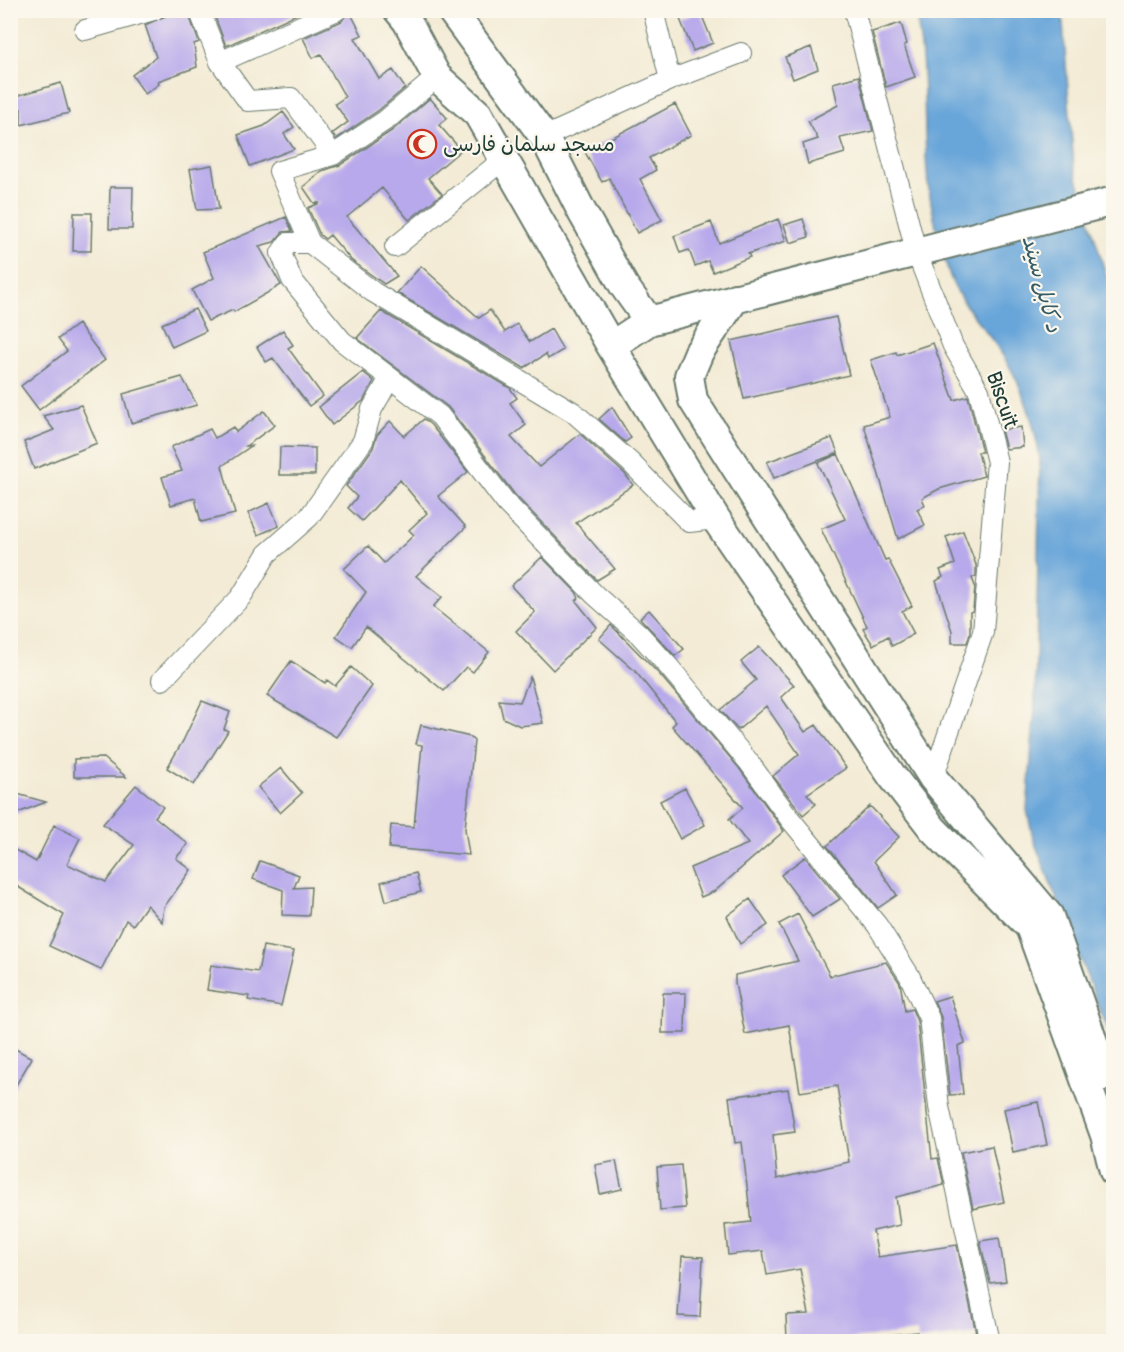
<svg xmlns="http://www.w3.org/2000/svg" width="1124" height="1352" viewBox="0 0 1124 1352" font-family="Pangolin,'Playpen Sans Arabic',sans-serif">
	<rect width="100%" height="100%" fill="#fbf7ec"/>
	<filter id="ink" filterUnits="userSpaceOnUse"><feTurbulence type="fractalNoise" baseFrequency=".0167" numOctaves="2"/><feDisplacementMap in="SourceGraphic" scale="12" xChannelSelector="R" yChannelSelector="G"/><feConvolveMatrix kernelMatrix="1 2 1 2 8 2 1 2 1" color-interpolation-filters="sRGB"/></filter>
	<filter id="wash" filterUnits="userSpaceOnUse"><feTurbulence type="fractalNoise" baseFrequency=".008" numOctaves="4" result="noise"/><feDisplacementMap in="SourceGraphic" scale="24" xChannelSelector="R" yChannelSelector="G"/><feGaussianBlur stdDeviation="1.35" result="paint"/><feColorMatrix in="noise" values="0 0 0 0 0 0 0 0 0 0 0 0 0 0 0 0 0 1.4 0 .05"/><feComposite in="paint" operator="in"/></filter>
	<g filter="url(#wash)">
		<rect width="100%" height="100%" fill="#f3ebd5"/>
		<path fill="#68a5d9" stroke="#447186" stroke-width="1.5" d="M915,11H1062L1074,168L1113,298V1043L1033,838L1027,810L1035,708L1040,458C1033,418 1022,382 998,348C983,326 959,302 950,276C940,246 932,215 928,183C922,125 928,68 915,11Z"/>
		<g id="blocks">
			<path fill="#b7a9eb" d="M179,10H187L199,42L194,44L197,67L158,81L159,84L145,94L132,75L156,57L145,25Z
				M232,10H306L226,46L215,17Z
				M349,10L362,35L355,38L379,79L393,70L405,88L379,110L336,139L332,134L348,122L335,104L345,97L321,54L313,58L303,38L342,21Z
				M700,11L713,43L693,51L680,19Z
				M901,23L907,44L904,45L915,77L886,87L872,32Z
				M811,47L818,69L793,79L785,57Z
				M859,76L873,131L840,138L845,153L808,164L803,144L818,139L808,121L838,105L833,83Z
				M61,83L69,113L21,125V109L10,107V98Z
				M430,98L447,118L439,125L461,150L428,178L442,194L409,220L382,188L347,217L397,276L384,284L351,260L330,235L325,239L320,235L308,208L320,203H314L303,187L322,171L340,165L393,130Z
				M675,104L691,135L649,158L656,170L640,179L662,220L637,233L609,178L602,182L585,152Z
				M283,112L294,127L284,134L294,149L250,166L238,135L264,126Z
				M212,165L219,209L197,210L190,169Z
				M110,187H133L132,229H109Z
				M74,213H92L91,251H73Z
				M286,217L292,231L283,232L274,242L259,246L281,285L234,312L233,310L208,321L192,290L214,278L203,252Z
				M778,219L786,241L748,254L750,257L713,272L708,261L695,266L689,250L680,253L674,236L711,222L719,243Z
				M803,219L809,237L790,243L784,225Z
				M421,266L479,318L490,310L505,332L517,324L530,342L551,329L563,350L548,359L546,354L524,368L397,293Z
				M195,309L206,331L172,347L162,324Z
				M381,311L510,388L517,398L510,403L526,425L511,437L539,467L580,434L625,474L633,485L576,523L615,569L597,580L515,495L448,407L357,338Z
				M836,317L849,375L744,399L731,341Z
				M78,324L105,360L39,410L21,386L67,351L58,339Z
				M283,330L293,345L288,348L323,396L309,406L273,358L266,362L257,347Z
				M933,343L954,400L968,396L982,452H978L984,476L939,489L922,498L925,505L917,509L925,525L898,539L864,425L890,417L871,360L896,352L897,355Z
				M363,372L374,381L363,401L332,425L319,407Z
				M182,377L197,405L131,423L123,394Z
				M81,405L97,443L34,469L24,442L54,430L43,416Z
				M612,407L631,438L625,442L599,419Z
				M264,411L275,425L246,446H251L222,466L235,514L201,522L195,498L171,505L162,477L182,471L171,447L210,429L215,438L233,427L236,432Z
				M424,419L431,425L468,472L438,496L466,527L416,576L442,597L433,607L489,652L473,672L466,667L444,691L366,627L352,647L336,636L366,592L344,569L368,546L384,563L414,535L409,530L427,513L400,480L362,521L348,508L357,497L346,486L373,448L377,435L390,421L404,436Z
				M1021,427L1023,447L1006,449L1001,430Z
				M832,438L838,453L774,478L767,462Z
				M280,447L315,448V475H279Z
				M838,454L885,560L888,559L912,606L902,611L914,634L892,646L888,636L873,645L863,629L867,626L821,529L845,519L818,463Z
				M269,503L279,526L258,535L248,513Z
				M963,531L976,565V576L972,578L975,586L973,611L970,612V633L967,643H952V631L936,581L943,577L940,570L955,564L946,537Z
				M542,557L576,592L579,598L576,601L597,627L553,670L516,631L535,612L511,586Z
				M649,610L684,649L675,656L640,618Z
				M611,625L660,675L739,768L784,831L715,891L701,897L690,868L748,844L729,819L743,808L672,726L676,722L635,671L599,639Z
				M759,647L794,685L781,697L805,732L816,725L846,768L807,794L816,804L803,815L773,776L799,754L766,706L738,730L720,710L756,680L741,662Z
				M291,661L325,683L327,680L335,686L351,667L372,686L336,737L267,696Z
				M530,677L543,723L520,726L503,718L499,700L520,702Z
				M202,701L230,712L224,729L228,731L194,785L167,768L183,741Z
				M421,725L470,737L474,741L465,829L469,855L389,848L391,825L414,827L422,745L416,744Z
				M104,758L126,777H74V759Z
				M281,768L302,793L280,813L258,787Z
				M136,785L163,807L155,817L188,844L176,858L191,870L164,907L162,922L147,905L133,925L126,920L101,970L49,946L64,915L10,882V847L36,862L54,825L80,838L67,864L106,882L134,845L103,824Z
				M685,788L705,825L680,839L660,801Z
				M10,792L46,802L10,816Z
				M870,806L899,837L874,861L897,895L878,908L827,846Z
				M805,857L840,899L812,917L781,875Z
				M260,861L299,875L294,888L311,887L309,916L282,915L283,890L253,879Z
				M416,873L421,892L386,901L381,882Z
				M750,899L768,925L740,944L727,916Z
				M798,914L830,976L886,962L900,983L905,1011L912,1009L917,1021L932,1159L938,1158L944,1185L896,1197L900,1225L873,1231L878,1257L957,1245L976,1333L918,1340L917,1332L851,1339L852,1341H787L786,1315L809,1314L800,1269L767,1275L763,1251L728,1255L725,1225L751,1222L742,1142L735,1143L729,1097L788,1089L795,1132L773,1135L777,1179L849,1162L837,1086L800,1092L789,1025L745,1034L735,983V975L798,961L779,924Z
				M263,946L294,951L281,1006L248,1000L249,996L207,990L211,965L258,972Z
				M663,993H686L685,1033H662Z
				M950,996L965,1043L958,1046L963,1094L950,1095L941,1017L934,1001Z
				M10,1046L32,1058L10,1095Z
				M1038,1102L1047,1145L1013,1152L1004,1109Z
				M992,1146L1004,1202L973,1209L961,1152Z
				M616,1161L622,1189L600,1194L595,1165Z
				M681,1165L685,1208L660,1210L657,1167Z
				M999,1238L1006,1281L990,1283L980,1241Z
				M682,1256L703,1257L700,1317L678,1316Z"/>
		</g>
	</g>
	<g filter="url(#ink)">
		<use href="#blocks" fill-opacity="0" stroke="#697a6c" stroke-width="1.5"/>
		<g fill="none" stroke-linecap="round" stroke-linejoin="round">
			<g stroke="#697a6c" stroke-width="22">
				<path id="minor" d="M199,10L220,62L248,101L291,98L333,155L279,171L310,243
					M653,10L670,80
					M854,10L916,251L953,346L979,391L997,462L983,632L933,778
					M85,30L154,10
					M220,62L337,10
					M544,137L670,80L741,53
					M333,155L386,120L437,77
					M395,247L504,159
					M716,519L689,522L630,462L573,412L373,292L310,243H288L281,253L292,280L342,341L440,416L506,503L595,595L639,634L669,667L748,761L790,819L877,925L909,975L929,1018L939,1107L990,1342
					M162,680L241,597L267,554L309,517L363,441L372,409L390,378"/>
			</g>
			<g stroke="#697a6c" stroke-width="32">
				<path id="secondary" d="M398,10L407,21L437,77L478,114L611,346L716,519L892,776L933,829L1030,927L1105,1135L1114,1171
					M451,10L544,137L582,212L624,286L649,321
					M735,298L699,352L689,376L693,400L933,778L1049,916L1105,1076
					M611,346L649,321L1114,201"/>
			</g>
			<use href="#minor" stroke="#fff" stroke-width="20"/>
			<use href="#secondary" stroke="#fff" stroke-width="28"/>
		</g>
	</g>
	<defs>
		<g id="mosque-ring" transform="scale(1.5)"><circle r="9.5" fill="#fbf7ec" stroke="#c8321e" stroke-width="1.5"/><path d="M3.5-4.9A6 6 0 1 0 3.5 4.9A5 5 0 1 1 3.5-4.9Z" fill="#c8321e"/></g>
	</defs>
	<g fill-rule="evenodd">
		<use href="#mosque-ring" x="422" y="144"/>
	</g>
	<g text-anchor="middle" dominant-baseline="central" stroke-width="4.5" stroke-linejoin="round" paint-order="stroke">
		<g font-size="21" fill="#1f3d34" stroke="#fbf7ec" text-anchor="start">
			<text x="443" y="144">مسجد سلمان فارسی</text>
		</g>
		<g font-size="21" fill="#1f3d34" stroke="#fbf7ec">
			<text transform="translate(1002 400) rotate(71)">Biscuit</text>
		</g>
		<g font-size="22" font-style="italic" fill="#355c66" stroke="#fbf7ec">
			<text transform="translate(1042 284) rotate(75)">د کابل سيند</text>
		</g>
	</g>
	<rect width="1124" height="1352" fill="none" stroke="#fbf7ec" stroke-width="36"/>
</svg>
